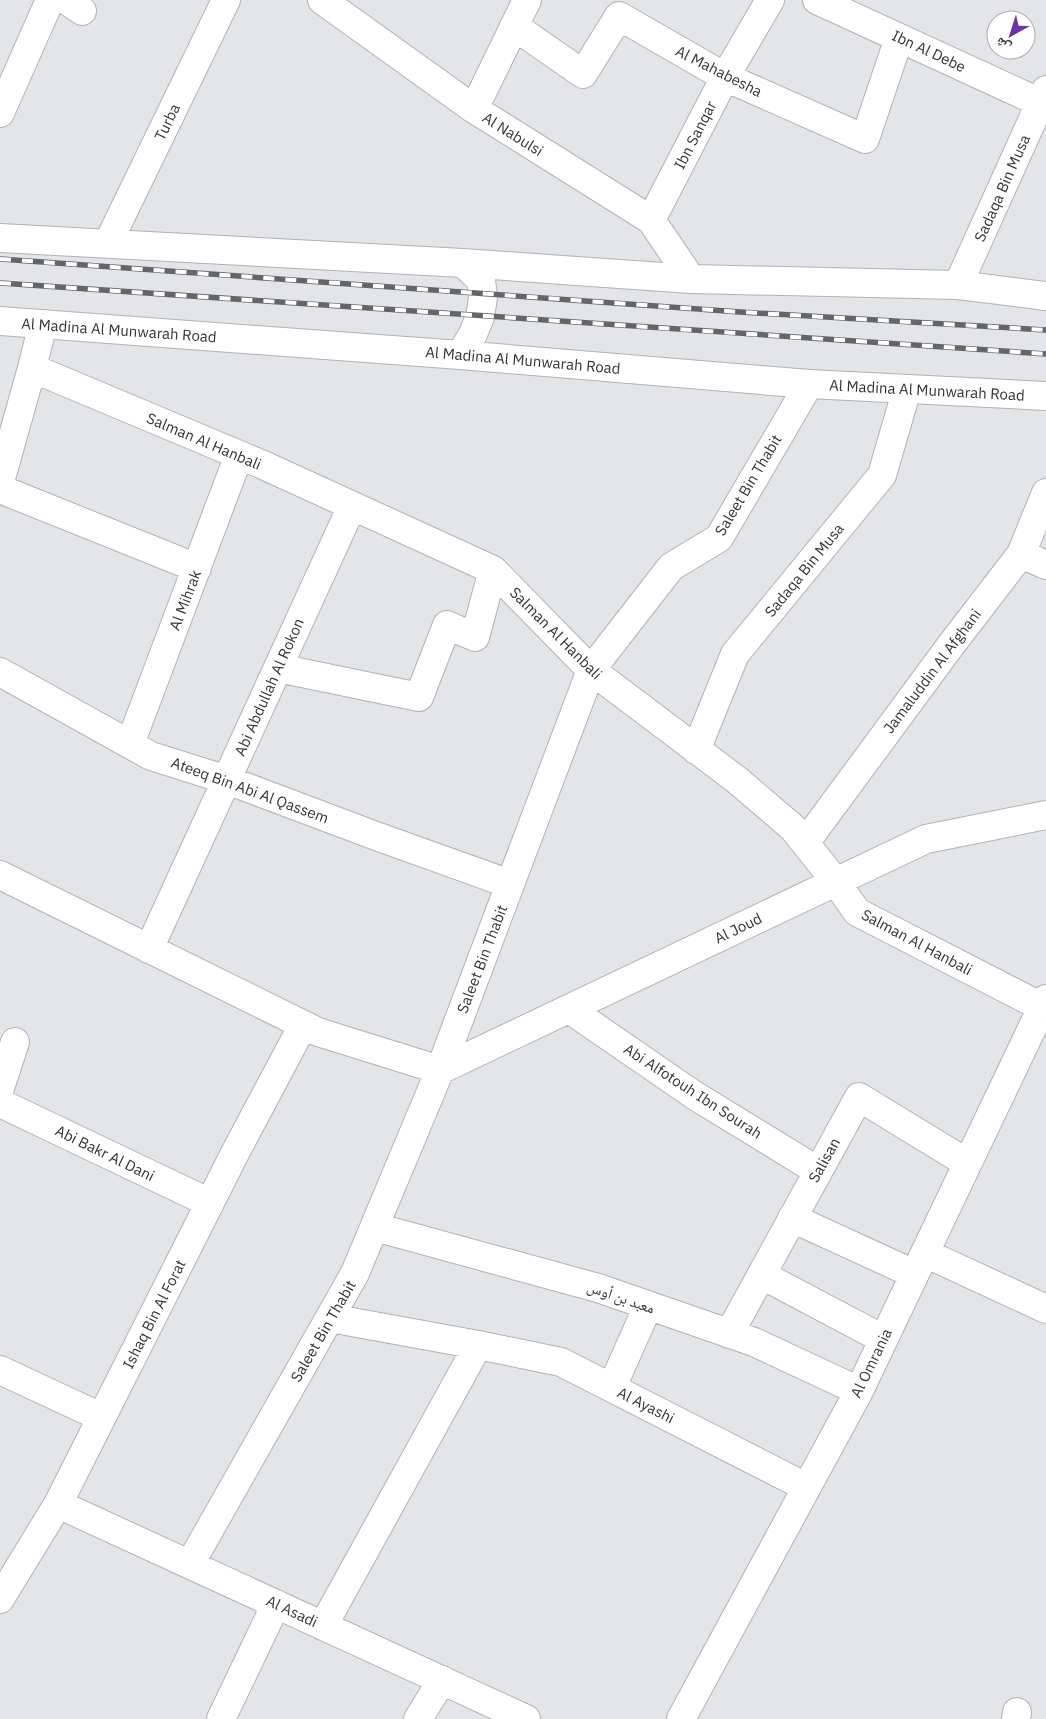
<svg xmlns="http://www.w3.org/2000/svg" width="1046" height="1719" viewBox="0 0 1046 1719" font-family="'IBM Plex Sans','Noto Naskh Arabic',sans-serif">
	<rect width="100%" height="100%" fill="#e3e5e8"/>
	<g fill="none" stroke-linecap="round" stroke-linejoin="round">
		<g stroke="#b0b2b4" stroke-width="30">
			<path id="minor" d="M66,0L82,11
				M322,0L474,109L651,220L691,279
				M817,0L1041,103
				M514,26L583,74L619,16L725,77L865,139L899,38
				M474,109L527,0
				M0,113L50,0
				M651,220L725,77L770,0
				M108,243L226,0
				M958,285L1046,90
				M32,368L261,464L493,570L591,670L737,780L793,828L836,882L857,912L1042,1007
				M0,482L32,368L43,324
				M0,489L197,568
				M1021,554L1046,565
				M278,668L419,697L447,625L475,637L493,570
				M0,672L151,756L227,780L376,836L510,884
				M130,744L239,455
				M696,750L735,654L882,475L907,389
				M805,843L951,645L1021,554L1046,493
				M0,875L318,1032L440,1070L926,839L1046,815
				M149,949L352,506
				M569,1009L694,1095L818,1171
				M0,1088L15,1042
				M0,1103L210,1203
				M792,1218L914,1274
				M375,1227L598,1288L754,1342L859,1391
				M925,1253L1046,1309
				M762,1275L883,1339
				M330,1318L478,1345
				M729,1334L859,1097L967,1163
				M0,1370L101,1417
				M612,1387L648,1306
				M58,1504L526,1719
				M190,1564L355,1273L440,1070L591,670L671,567L719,538L809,384
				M0,1599L58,1504L235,1153L303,1025
				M323,1626L478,1345L561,1362L806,1487
				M221,1719L276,1604
				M418,1719L442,1680
				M681,1719L859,1391L1046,999
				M1016,1719L1017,1712"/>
		</g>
		<g stroke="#b0b2b4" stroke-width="30">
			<path id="major" d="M0,238L463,263L691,279L958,285L1046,296
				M0,321L460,355L809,384L1046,396
				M460,355L472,336L480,317L483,297L481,280L463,263"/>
		</g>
		<use href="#minor" stroke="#fff" stroke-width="28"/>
		<use href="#major" stroke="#fff" stroke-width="28"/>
		<g stroke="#646567" stroke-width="5.5">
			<path id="rail" d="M0,259L740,312L1046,330
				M0,283L1046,354"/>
		</g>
		<use href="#rail" stroke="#fff" stroke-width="4" stroke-dasharray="11" stroke-linecap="butt"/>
	</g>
	<g text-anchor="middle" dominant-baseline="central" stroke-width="5" stroke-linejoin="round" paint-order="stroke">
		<g font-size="15" fill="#323334" stroke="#fff">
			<text transform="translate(929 51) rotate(25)">Ibn Al Debe</text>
			<text transform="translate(719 71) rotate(27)">Al Mahabesha</text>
			<text transform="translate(167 122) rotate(-64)">Turba</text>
			<text transform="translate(513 134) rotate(32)">Al Nabulsi</text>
			<text transform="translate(695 135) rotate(-63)">Ibn Sanqar</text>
			<text transform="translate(1002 188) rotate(-66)">Sadaqa Bin Musa</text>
			<text transform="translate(119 330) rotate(4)">Al Madina Al Munwarah Road</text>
			<text transform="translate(523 360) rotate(5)">Al Madina Al Munwarah Road</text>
			<text transform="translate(927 390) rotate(3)">Al Madina Al Munwarah Road</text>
			<text transform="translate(204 441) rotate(23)">Salman Al Hanbali</text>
			<text transform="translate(748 485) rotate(-59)">Saleet Bin Thabit</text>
			<text transform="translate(804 570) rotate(-51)">Sadaqa Bin Musa</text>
			<text transform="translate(185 600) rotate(-69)">Al Mihrak</text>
			<text transform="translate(556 633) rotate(45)">Salman Al Hanbali</text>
			<text transform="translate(932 671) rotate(-53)">Jamaluddin Al Afghani</text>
			<text transform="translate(269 687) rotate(-66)">Abi Abdullah Al Rokon</text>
			<text transform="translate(250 790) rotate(20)">Ateeq Bin Abi Al Qassem</text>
			<text transform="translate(738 928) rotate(-26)">Al Joud</text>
			<text transform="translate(917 942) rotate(28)">Salman Al Hanbali</text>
			<text transform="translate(482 959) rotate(-69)">Saleet Bin Thabit</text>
			<text transform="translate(693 1091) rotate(33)">Abi Alfotouh Ibn Sourah</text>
			<text transform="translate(105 1153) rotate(26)">Abi Bakr Al Dani</text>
			<text transform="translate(824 1160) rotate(-61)">Salisan</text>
			<text transform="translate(621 1297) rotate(19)">معبد بن أوس</text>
			<text transform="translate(154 1314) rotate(-63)">Ishaq Bin Al Forat</text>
			<text transform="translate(323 1331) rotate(-60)">Saleet Bin Thabit</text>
			<text transform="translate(871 1363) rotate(-64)">Al Omrania</text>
			<text transform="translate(646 1405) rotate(27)">Al Ayashi</text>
			<text transform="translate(292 1611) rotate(25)">Al Asadi</text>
		</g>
	</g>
	<g transform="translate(1011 35) rotate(219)"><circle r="24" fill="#ffffff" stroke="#adadae"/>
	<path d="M0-4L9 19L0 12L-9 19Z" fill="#6b31a7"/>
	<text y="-8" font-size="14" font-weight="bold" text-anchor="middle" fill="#323334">ش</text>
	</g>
</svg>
